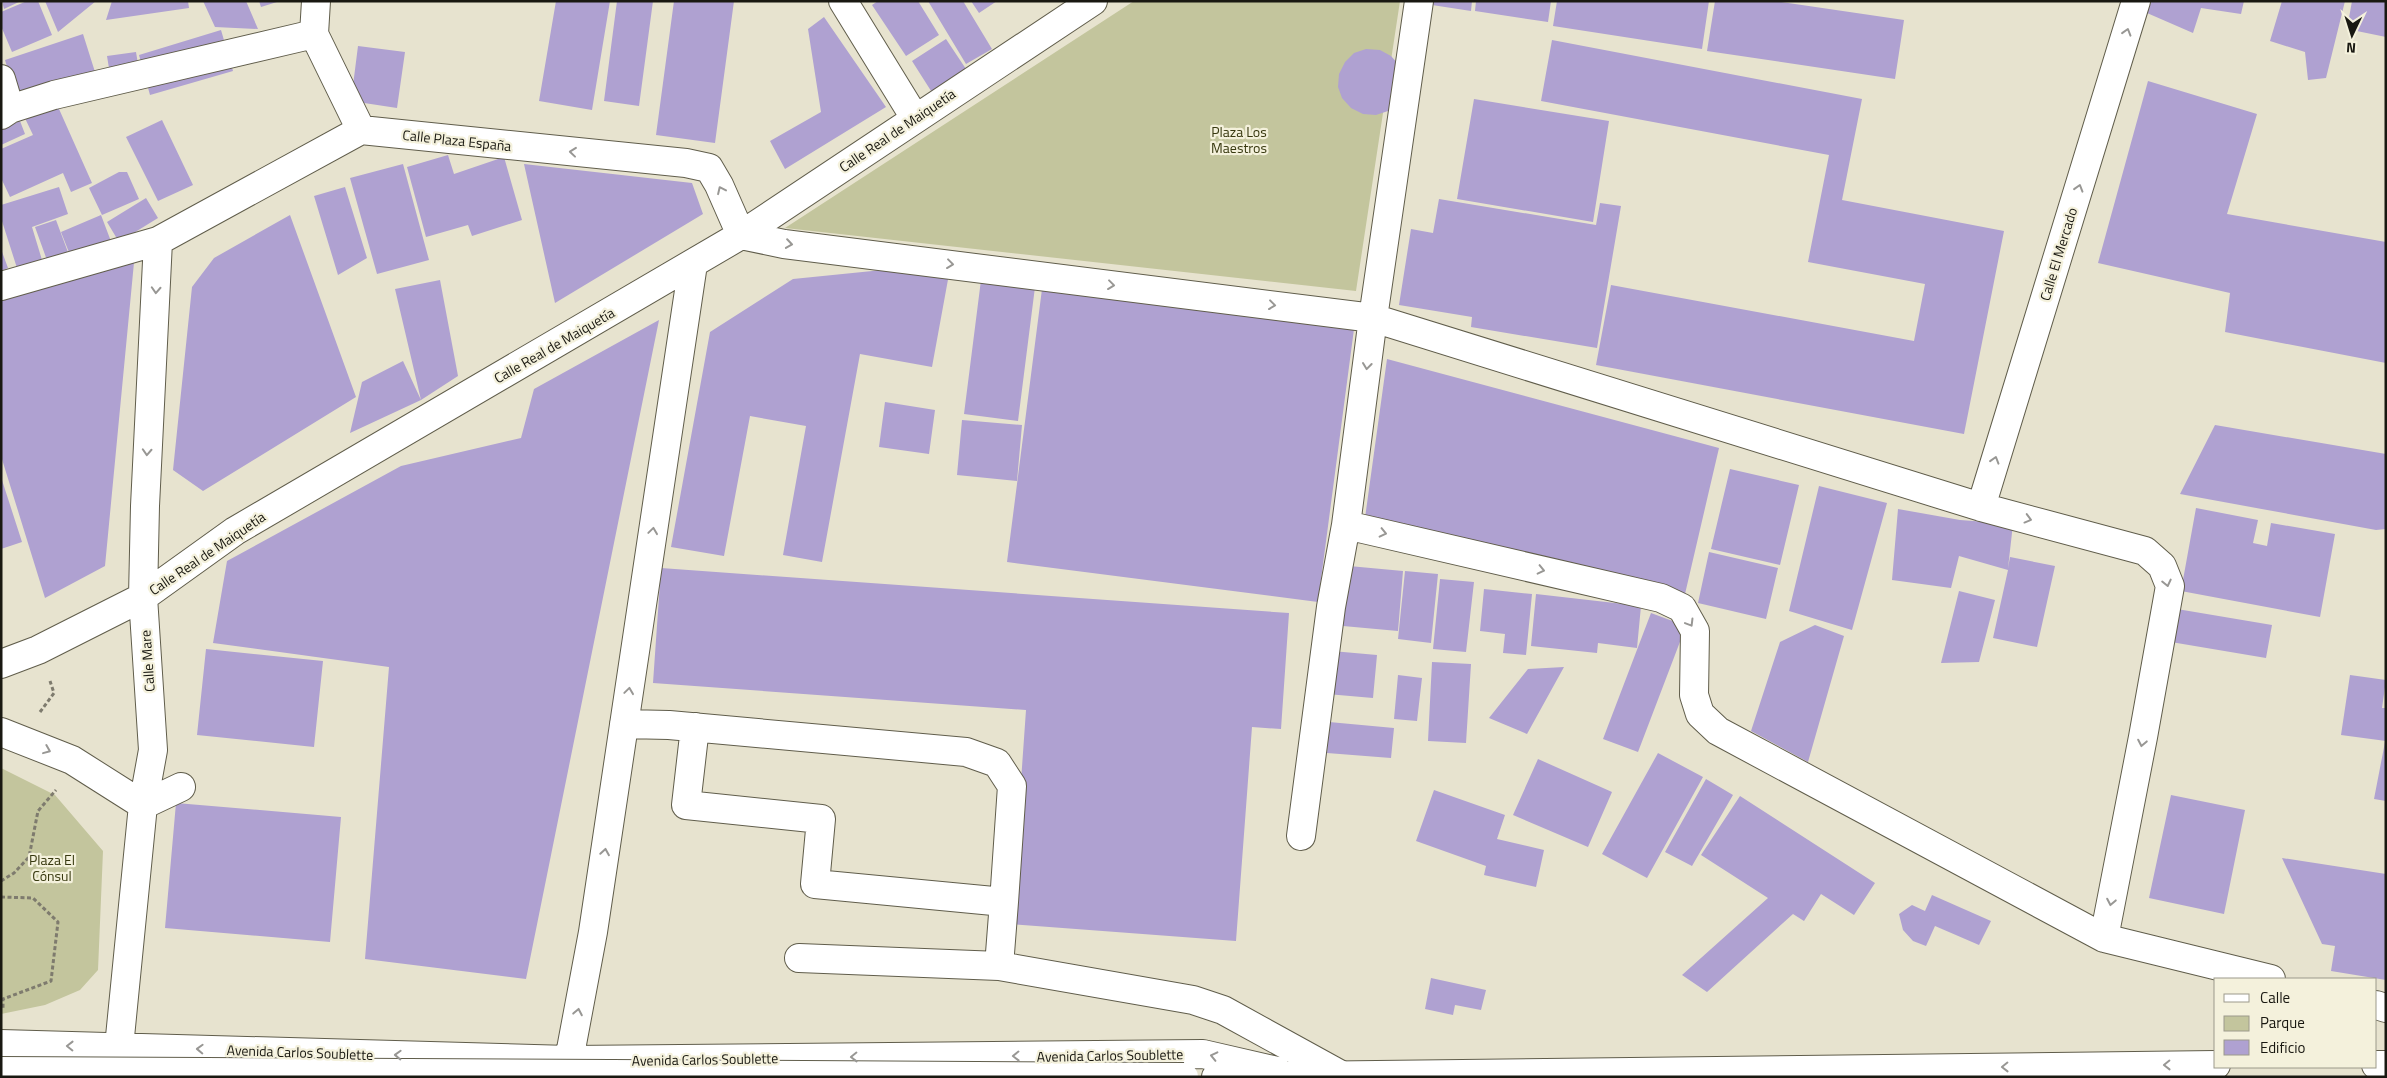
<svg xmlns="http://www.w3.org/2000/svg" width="2387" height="1078" viewBox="0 0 2387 1078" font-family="'Titillium Web',sans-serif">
	<rect width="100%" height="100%" fill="#e7e3cf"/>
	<path fill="#c3c59d" d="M1134,1H1400L1356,291L785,228Z
		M1,768L55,795L103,851L98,970L80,990L45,1005L1,1014Z"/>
	<path fill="#afa1d1" d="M2,1H21L4,9Z
		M27,1H38L52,35L12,52L1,26V12Z
		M45,1H96L58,32Z
		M112,1H188L189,8L106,20Z
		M203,1H246L258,29L215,27Z
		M259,1H277V2L261,7Z
		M556,1H610L592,110L539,101Z
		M617,1H653L639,106L604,101Z
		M674,1H734L715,143L656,135Z
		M878,1H918L939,35L906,56L872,5Z
		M928,1H963L992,49L966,64Z
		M971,1H997L979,13Z
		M1433,1H1472L1471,11L1432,5Z
		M1476,1H1551L1548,22L1475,11Z
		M1557,1H1709L1702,49L1553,26Z
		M1715,1H1775L1904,20L1895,79L1707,51Z
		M2151,1H2244L2241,14L2201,8L2193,33L2147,13Z
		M2282,1H2345L2326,78L2308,80L2305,52L2270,41Z
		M2352,1H2386V37L2347,29Z
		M824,17L886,107L785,169L770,141L821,112L808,29Z
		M221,30L233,71L150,95L139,55Z
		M83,34L95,72L16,97L5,60Z
		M946,39L968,72L933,94L912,61Z
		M1552,40L1862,99L1842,200L2004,231L1964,434L1596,365L1611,285L1914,341L1925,284L1808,262L1829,155L1541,101Z
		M358,46L405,52L397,108L351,101Z
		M1366,49L1380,50L1391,56L1400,66L1398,102L1388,111L1376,115L1363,114L1351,108L1342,98L1338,87L1339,74L1345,62L1354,53Z
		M136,52L142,88L113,93L107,56Z
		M2148,81L2257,114L2227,214L2386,242V363L2225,332L2230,293L2098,263Z
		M1474,99L1609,121L1593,222L1457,199Z
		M55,100L92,183L71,192L63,173L10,197L1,178V149L33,135L23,114Z
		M162,120L193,185L158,201L126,137Z
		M20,121L25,134L1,145V129Z
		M448,155L454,174L504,157L522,220L472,236L468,225L426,237L407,167Z
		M403,164L429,260L377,274L350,178Z
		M524,164L692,183L703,214L555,303Z
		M119,172H127L139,199L102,215L89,188Z
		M59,187L68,214L32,227L42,260L17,268L1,218V205Z
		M345,187L367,258L338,275L314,196Z
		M146,198L158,218L119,242L107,222Z
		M1439,199L1596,225L1600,203L1621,206L1597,348L1471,327L1472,317L1399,305L1411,229L1433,233Z
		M101,215L112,244L72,260L61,232Z
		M290,215L356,397L203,491L173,470L192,287L214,258Z
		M56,220L69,255L48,263L35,227Z
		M1,249L8,268L1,271Z
		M135,252L105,566L45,598L1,456V290Z
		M912,267L949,274L932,367L860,354L822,562L783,555L806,426L750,416L724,556L671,547L710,332L793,279Z
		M440,280L458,376L421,400L395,289Z
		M981,280L1035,287L1018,421L964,414Z
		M1042,289L1354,329L1318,602L1007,562Z
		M659,320L526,979L365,959L389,667L213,643L227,561L401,466L521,438L534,389Z
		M1387,359L1719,448L1685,594L1365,518Z
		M403,361L421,400L350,433L362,382Z
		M885,402L935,410L929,454L879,447Z
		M962,420L1022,425L1017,481L957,475Z
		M2215,425L2386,454V529L2376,530L2180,494Z
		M1730,469L1799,485L1780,565L1711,549Z
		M1,477L22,542L1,549Z
		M1819,486L1887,503L1852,630L1789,611Z
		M2196,508L2258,520L2253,543L2267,546L2271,523L2335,534L2320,617L2181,591Z
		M1898,509L1960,520L2013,524L2008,568L2010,557L2055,566L2037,647L1993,638L2008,570L1959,556L1951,588L1892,580Z
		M1709,552L1778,568L1766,619L1698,603Z
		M1349,566L1403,571L1398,631L1343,626Z
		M661,568L1289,613L1281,729L1252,727L1236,941L1011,924L1026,710L653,683Z
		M1405,571L1438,574L1431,643L1398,639Z
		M1440,579L1474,582L1466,652L1433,649Z
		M1484,589L1532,594L1526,655L1503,653L1505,634L1480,631Z
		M1959,591L1995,600L1979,662L1941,663Z
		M1536,594L1641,606L1637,648L1598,643L1597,653L1531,646Z
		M2177,609L2272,625L2266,658L2171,642Z
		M1651,613L1686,626L1638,752L1603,739Z
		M1815,625L1844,636L1808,762L1751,731L1780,642Z
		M206,649L323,661L314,747L197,735Z
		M1332,651L1377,655L1373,698L1327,694Z
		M1432,662L1471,664L1466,743L1428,741Z
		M1564,667L1527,734L1489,718L1528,669Z
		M1398,675L1422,678L1417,721L1394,719Z
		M2350,675L2386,680L2382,708H2386V741L2341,735Z
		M1329,722L1394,728L1391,758L1327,753Z
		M2385,742H2386V801L2374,799Z
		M1658,753L1703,777L1647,878L1602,854Z
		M1538,759L1612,792L1588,847L1513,815Z
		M1706,779L1733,795L1692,866L1665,852Z
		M1434,790L1505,815L1497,839L1544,850L1536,887L1484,875L1486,866L1416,841Z
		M2171,795L2245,810L2224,914L2149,898Z
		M1740,796L1875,883L1854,915L1821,894L1804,921L1793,914L1707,992L1682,975L1768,898L1701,855Z
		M176,803L341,817L330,942L165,928Z
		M2282,858L2386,874V980L2331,971L2335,946L2322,944Z
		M1932,895L1991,921L1979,945L1935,926L1926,946L1913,941L1903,930L1899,914L1912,905L1925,911Z
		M1431,978L1486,990L1481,1010L1455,1005L1453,1015L1425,1009Z"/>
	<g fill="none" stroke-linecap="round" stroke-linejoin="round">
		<g stroke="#605d4b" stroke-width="30">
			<path id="minor" d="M316,1L314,34L361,130
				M843,1L915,118
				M1419,1L1373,318L1346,525L1661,598L1682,608L1695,631L1694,695L1700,714L1718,731L2104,938
				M1,79L10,109
				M1,115L10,109L54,95L314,34
				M1,286L158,241L361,130L686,163L709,168L719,185L741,235L784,244L1373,318L1981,507L2145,551L2162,566L2170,586L2143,737L2104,938L2271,979
				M1981,507L2136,1
				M1,664L38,650L143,597L235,531L741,235L1093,1
				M624,724L669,725L966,752L997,763L1012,786L1004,902L815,884L821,819L686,805L695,727
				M1,732L72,760L143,805
				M143,805L181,787
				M1301,836L1331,607L1346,525
				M799,958L999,966L1193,1000L1223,1010L1341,1075
				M999,966L1004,902
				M2376,1005L2386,1008
				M1,1044L569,1060L1203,1054L1277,1071
				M569,1060L593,932L693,264
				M112,1063L119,1047L143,805L153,750L143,597L145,506L158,241"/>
		</g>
		<g stroke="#605d4b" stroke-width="30">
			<path id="major" d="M2376,1065H2386
				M1216,1077L2216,1065"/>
		</g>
		<path stroke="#7e7b6e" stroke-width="3" stroke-dasharray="4 2.5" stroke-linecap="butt" d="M40,712L54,693L50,681
			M1,881L14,873L29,857L38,811L56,790
			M1,897L33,898L58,922L51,981L3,999V1009"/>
		<use href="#minor" stroke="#fff" stroke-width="28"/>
		<use href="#major" stroke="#fff" stroke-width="28"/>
		<g stroke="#605d4b" stroke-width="30" stroke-linecap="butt">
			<path id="major-bridge" d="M1,1071L1184,1077"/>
		</g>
		<use href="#major-bridge" stroke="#fff" stroke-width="28"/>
	</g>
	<defs><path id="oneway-chevron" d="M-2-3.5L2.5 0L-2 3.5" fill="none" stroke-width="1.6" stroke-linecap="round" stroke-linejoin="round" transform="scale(1.25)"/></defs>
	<g stroke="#989794">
		<use href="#oneway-chevron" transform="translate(2127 32) rotate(-73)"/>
		<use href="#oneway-chevron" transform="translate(573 152) rotate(-174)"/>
		<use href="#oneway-chevron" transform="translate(2079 188) rotate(-73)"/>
		<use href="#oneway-chevron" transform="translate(721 190) rotate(-115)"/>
		<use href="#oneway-chevron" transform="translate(789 244) rotate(8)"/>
		<use href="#oneway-chevron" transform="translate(950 264) rotate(7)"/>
		<use href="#oneway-chevron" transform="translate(1111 285) rotate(7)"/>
		<use href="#oneway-chevron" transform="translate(156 290) rotate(93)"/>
		<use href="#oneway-chevron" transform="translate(1272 305) rotate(7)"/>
		<use href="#oneway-chevron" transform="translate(1367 366) rotate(97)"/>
		<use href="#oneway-chevron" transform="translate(147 452) rotate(93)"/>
		<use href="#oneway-chevron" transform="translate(1995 460) rotate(-73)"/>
		<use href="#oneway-chevron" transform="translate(2028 519) rotate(15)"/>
		<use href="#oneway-chevron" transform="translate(653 531) rotate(-82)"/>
		<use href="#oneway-chevron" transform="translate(1383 533) rotate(13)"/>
		<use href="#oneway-chevron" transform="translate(1541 570) rotate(13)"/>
		<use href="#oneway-chevron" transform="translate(2167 583) rotate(77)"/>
		<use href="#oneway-chevron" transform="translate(1690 623) rotate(59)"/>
		<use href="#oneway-chevron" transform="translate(629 691) rotate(-82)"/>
		<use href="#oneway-chevron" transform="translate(2142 743) rotate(101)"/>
		<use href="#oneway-chevron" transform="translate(47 750) rotate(22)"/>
		<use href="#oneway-chevron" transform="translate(605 852) rotate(-81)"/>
		<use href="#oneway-chevron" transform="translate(2111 902) rotate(101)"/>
		<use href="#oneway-chevron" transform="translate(578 1012) rotate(-79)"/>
		<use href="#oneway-chevron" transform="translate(70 1046) rotate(-179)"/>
		<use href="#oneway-chevron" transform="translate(200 1049) rotate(-178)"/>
		<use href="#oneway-chevron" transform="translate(398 1055) rotate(-178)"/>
		<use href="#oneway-chevron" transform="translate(1016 1056) rotate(179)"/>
		<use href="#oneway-chevron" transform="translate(1214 1056) rotate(-167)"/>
		<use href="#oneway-chevron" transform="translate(854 1057) rotate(179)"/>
		<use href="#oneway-chevron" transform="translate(2167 1065) rotate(179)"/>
		<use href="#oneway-chevron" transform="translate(2005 1067) rotate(179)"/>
	</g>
	<g text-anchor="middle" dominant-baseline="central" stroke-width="4.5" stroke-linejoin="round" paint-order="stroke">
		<g font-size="14" fill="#191811" stroke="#f4f1dc">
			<text transform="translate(897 130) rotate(-34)">Calle Real de Maiquetía</text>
			<text transform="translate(457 140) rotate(6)">Calle Plaza España</text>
			<text transform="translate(2058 254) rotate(-73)">Calle El Mercado</text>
			<text transform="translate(554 345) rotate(-30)">Calle Real de Maiquetía</text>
			<text transform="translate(207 553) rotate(-34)">Calle Real de Maiquetía</text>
			<text transform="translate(147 661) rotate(-94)">Calle Mare</text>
			<text transform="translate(300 1052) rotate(2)">Avenida Carlos Soublette</text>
			<text transform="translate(1110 1055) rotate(-1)">Avenida Carlos Soublette</text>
			<text transform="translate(705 1059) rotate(-1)">Avenida Carlos Soublette</text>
		</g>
		<g font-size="14" fill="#37380f" stroke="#f4f1dc">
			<text x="1239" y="131">Plaza Los<tspan x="1239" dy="16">Maestros</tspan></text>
			<text x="52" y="859">Plaza El<tspan x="52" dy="16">Cónsul</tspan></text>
		</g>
	</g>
	<rect width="2387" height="1078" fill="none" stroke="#191811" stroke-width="5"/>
	<rect x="2214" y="978" width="162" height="90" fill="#f4f1dc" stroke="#9c9a8b"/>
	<rect x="2224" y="994" width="25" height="8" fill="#ffffff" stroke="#9c9a8b"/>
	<text x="2260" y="1003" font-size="15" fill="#191811">Calle</text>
	<rect x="2224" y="1016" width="25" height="15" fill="#c3c59d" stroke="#9c9a8b"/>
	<text x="2260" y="1028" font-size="15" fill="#191811">Parque</text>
	<rect x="2224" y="1040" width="25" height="15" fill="#afa1d1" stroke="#9c9a8b"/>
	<text x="2260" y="1053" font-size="15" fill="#191811">Edificio</text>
	<g transform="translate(2352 35) rotate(184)" stroke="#f4f1dc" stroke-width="4" paint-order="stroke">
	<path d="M0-4L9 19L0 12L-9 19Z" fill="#191811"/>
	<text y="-8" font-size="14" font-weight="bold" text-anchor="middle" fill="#191811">N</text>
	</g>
</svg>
